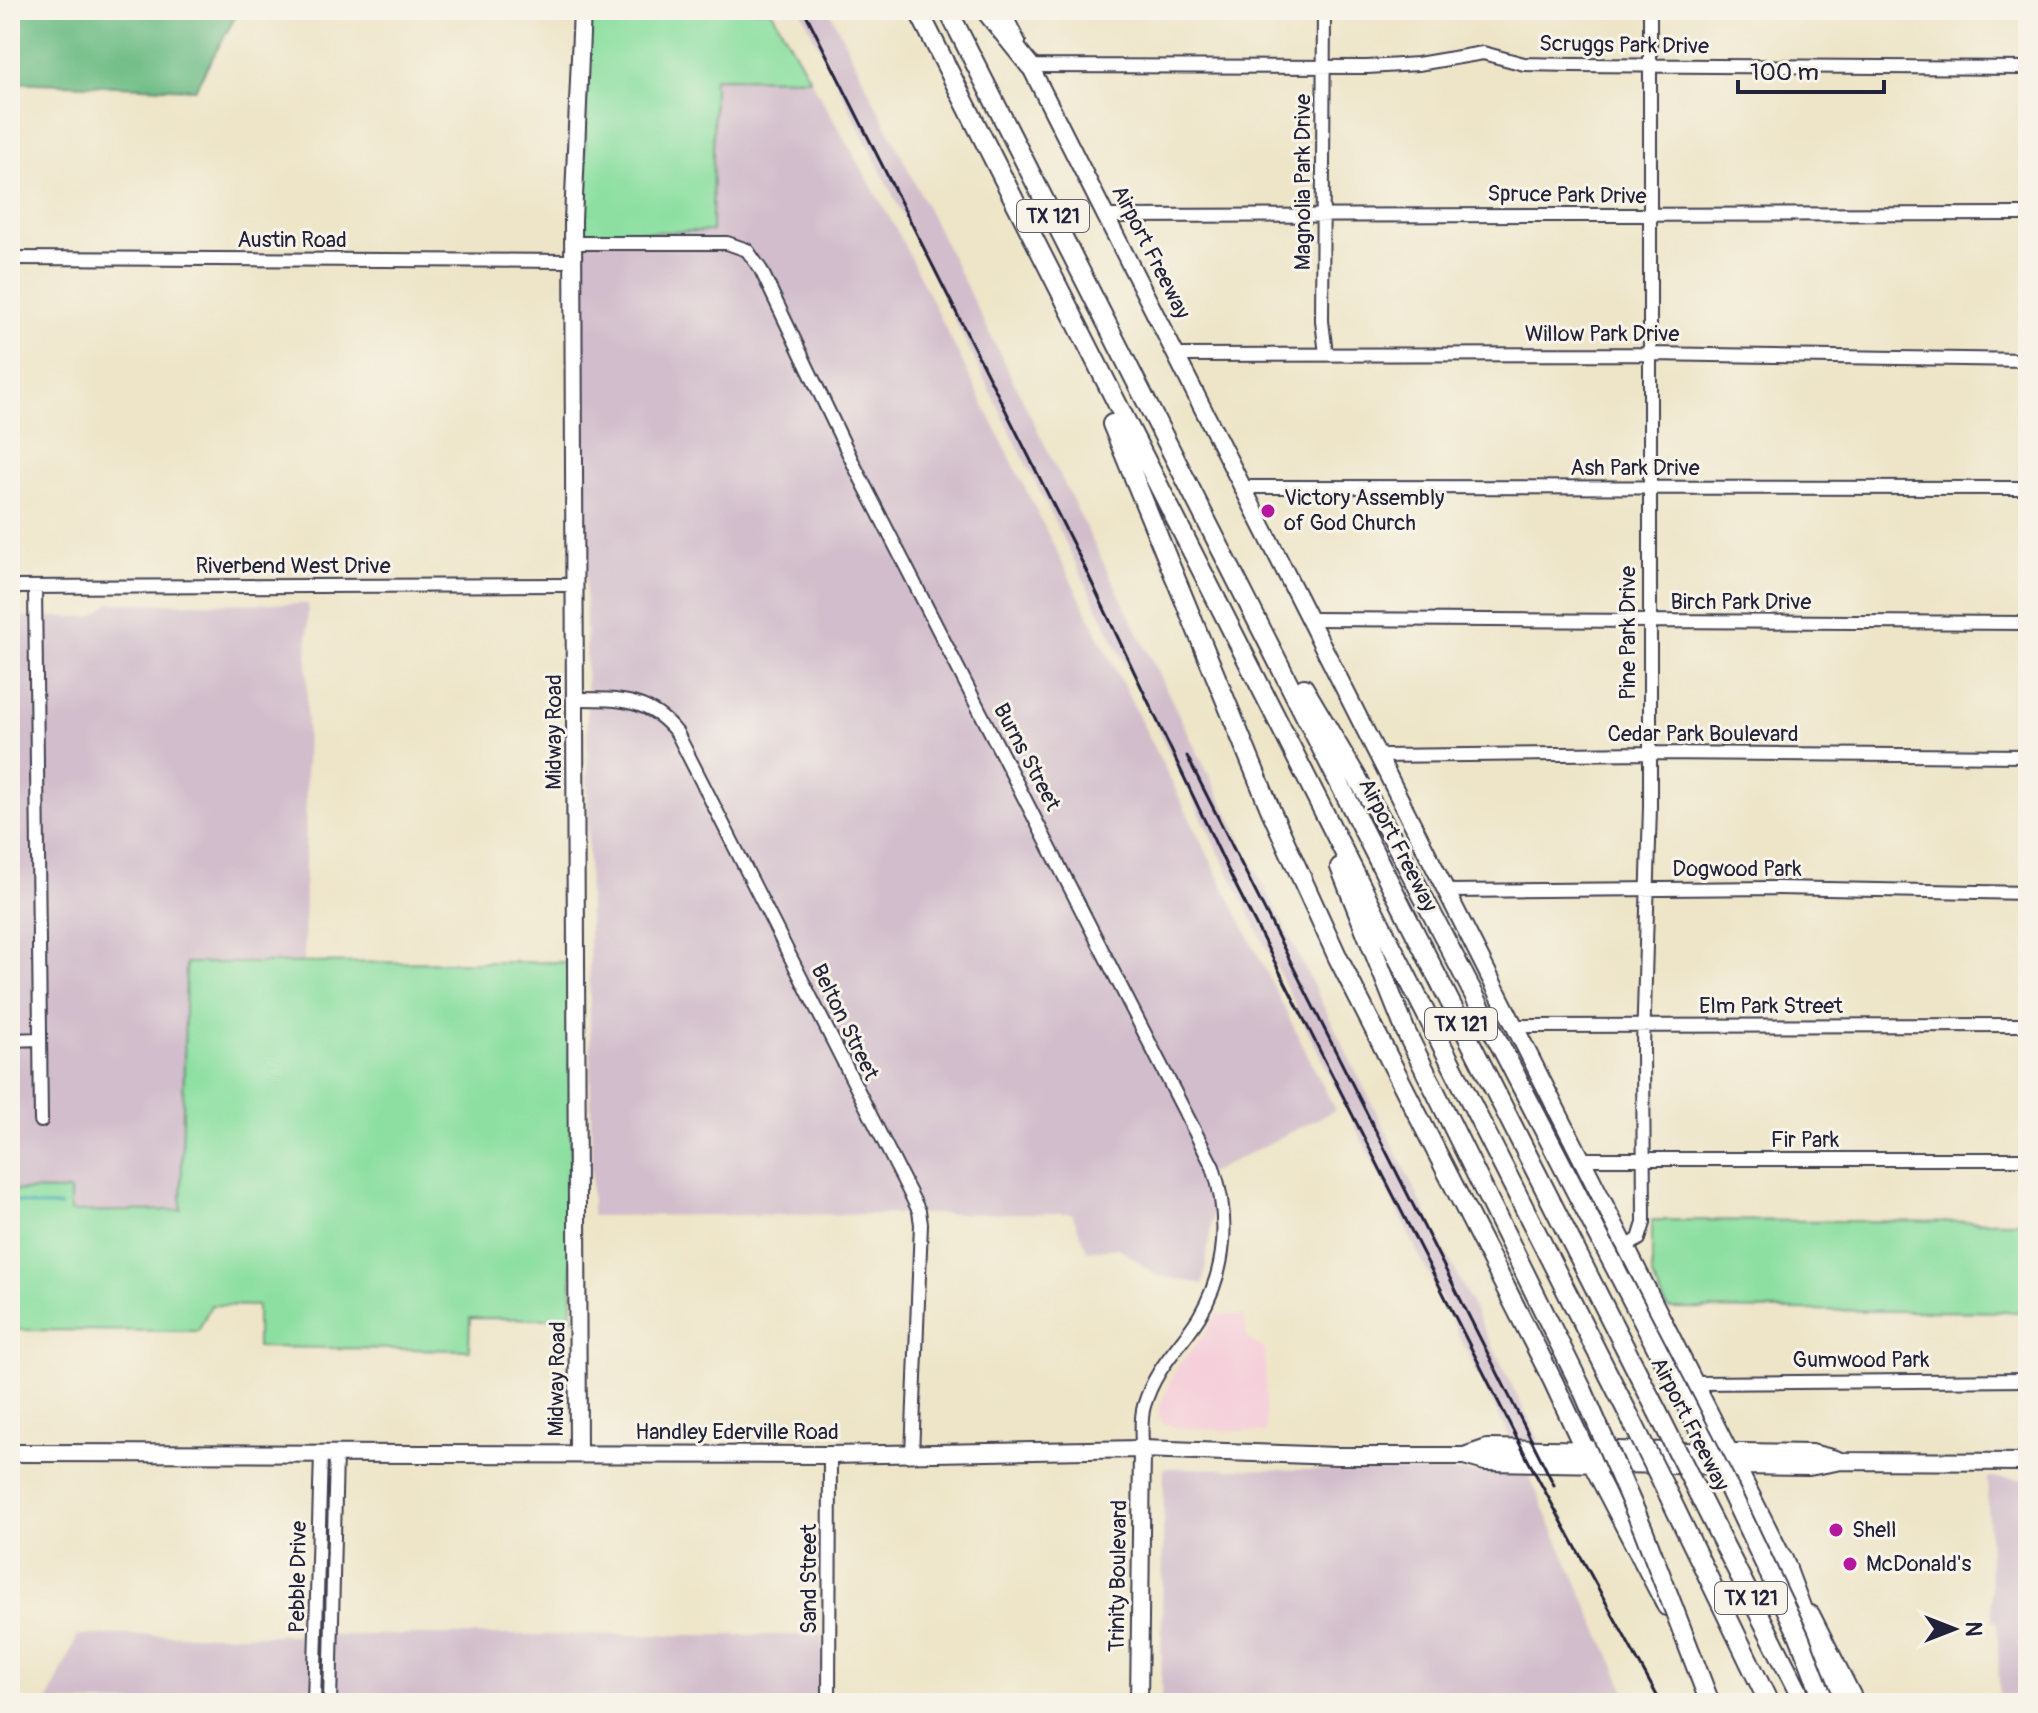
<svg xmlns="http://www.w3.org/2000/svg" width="2038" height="1713" viewBox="0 0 2038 1713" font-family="Pangolin,sans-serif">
	<rect width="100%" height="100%" fill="#f7f3e8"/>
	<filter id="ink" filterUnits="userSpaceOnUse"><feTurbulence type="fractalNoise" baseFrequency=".0125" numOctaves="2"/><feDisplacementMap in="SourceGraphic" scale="16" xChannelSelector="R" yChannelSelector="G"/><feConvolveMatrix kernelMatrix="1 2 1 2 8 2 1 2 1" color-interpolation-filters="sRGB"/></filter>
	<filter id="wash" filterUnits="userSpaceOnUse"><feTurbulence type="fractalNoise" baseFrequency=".006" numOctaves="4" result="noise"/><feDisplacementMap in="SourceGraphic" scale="32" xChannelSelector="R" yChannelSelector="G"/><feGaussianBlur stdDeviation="1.8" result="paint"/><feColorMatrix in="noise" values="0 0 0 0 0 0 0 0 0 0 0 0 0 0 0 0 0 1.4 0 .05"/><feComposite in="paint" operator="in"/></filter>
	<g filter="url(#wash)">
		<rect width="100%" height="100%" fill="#eee5c8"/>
		<path fill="#f5cfda" d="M1217,1314L1244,1315L1247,1339L1265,1349L1266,1433L1175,1427L1162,1422L1158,1413L1161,1403L1175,1370L1206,1332Z"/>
		<path fill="#d1bdcb" d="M801,10H829L1539,1440L1512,1442Z
			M714,78L810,79L896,229L1335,1110L1204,1176L1213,1212L1203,1284L1156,1275L1119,1248L1087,1251L1072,1213L592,1216L582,233L712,231Z
			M111,603L308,604L304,963H186L182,1210L69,1212L70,1191L10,1190V617H91Z
			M1164,1468L1528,1473L1631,1703H1161Z
			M1987,1478L2028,1479V1703H1999L1998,1622L1992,1621Z
			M78,1635H823V1703H47Z"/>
		<path fill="#8cdfa1" stroke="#57806e" stroke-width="2" d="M590,10H771L810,79L714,78L712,231L582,233Z
			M570,962L572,1319L470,1318L469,1350L257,1347V1306L211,1305L198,1331L10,1330V1190L70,1191V1212L181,1210L186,963Z
			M1652,1220L2028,1222V1312L1668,1309L1652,1277Z"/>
		<path fill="#71be87" stroke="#4a7061" stroke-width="2" d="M10,10H239L195,89L10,82Z"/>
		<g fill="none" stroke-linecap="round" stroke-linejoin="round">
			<path stroke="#39aab5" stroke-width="3" d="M10,1200L39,1206H61"/>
		</g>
	</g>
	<g filter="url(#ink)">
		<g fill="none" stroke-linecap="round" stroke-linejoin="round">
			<g stroke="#413f50" stroke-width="16">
				<path id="minor" d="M1003,10L1019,42
					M1324,10L1322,321L1326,354
					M1028,62L1030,66L1367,67L1418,64L1483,53L1524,64L1572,65L2028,68
					M1106,216L2028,214
					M574,243H727L747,250L761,270L855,467L1213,1167C1230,1218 1227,1270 1199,1317C1179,1349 1156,1366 1144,1406C1140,1419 1142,1435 1142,1449
					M10,258L573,261
					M1176,355L1649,354L2028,360
					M1242,487L2028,488
					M10,587L576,585
					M35,587L41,1121
					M1309,619L2028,623
					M576,699C618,699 650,698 677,733L919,1211L921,1224L912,1455
					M1378,756L1648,753L2028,756
					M1446,891L1777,888L2028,893
					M1514,1026L2028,1025
					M10,1040L40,1039
					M1581,1159H2028
					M1626,1247L1639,1239L1644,1223L1643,1047L1650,807V10
					M1694,1383L2028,1380
					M314,1703L321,1453
					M330,1703L336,1453
					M829,1703L830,1455"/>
			</g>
			<g stroke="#413f50" stroke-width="20">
				<path id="major" d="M1030,66L1788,1568
					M10,1453L830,1455L1142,1449L1336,1456H1464L1485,1462L1809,1467L1842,1461L2028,1462
					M578,1453L573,220L582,10
					M1464,1456L1487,1448L1811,1453L1836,1459
					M1591,1463L1666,1607
					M1811,1614L1856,1703
					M1139,1703L1142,1449"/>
			</g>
			<g stroke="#413f50" stroke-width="22">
				<path id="highway" d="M918,10L1630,1417
					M948,10L1657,1411
					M985,10L1030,66
					M1112,424L1271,811L1338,958L1553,1381L1591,1463
					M1304,688L1392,837L1471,989
					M1340,867L1406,1032L1583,1391
					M1698,1493L1804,1703
					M1670,1498L1769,1703
					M1783,1559L1837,1703"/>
			</g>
			<use href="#minor" stroke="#fff" stroke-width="12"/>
			<use href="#major" stroke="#fff" stroke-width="16"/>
			<use href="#highway" stroke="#fff" stroke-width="18"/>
			<path stroke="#22223b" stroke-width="3" d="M804,10L1082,562L1231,876L1529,1462L1661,1703
				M1187,756L1554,1485"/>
			<g stroke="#413f50" stroke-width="22" stroke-linecap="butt">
				<path id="highway-bridge" d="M1471,989L1724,1478L1799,1636L1825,1703
					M1583,1391L1643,1529L1710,1703
					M1657,1411L1698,1493
					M1630,1417L1670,1498"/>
			</g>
			<use href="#highway-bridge" stroke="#fff" stroke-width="18"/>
		</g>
	</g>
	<g fill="#b5179e" stroke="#f7f3e8" stroke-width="3">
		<circle cx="1268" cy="511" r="8"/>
		<circle cx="1836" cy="1530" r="8"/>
		<circle cx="1850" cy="1564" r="8"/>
	</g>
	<g text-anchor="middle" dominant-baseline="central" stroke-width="6" stroke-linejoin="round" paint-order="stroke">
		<g fill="#f7f3e8" stroke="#62616f" stroke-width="2">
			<rect x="1017" y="200" width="72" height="32" rx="6"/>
			<rect x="1425" y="1008" width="72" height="32" rx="6"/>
			<rect x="1715" y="1582" width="72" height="32" rx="6"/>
		</g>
		<g font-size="20" font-weight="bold" fill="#22223b">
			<text x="1053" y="216">TX 121</text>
			<text x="1461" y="1024">TX 121</text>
			<text x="1751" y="1598">TX 121</text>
		</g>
		<g font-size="22" fill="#22223b" stroke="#f7f3e8">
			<text transform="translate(1624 45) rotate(1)">Scruggs Park Drive</text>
			<text transform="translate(1303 182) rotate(-90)">Magnolia Park Drive</text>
			<text transform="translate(1567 195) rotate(1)">Spruce Park Drive</text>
			<text x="292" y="240">Austin Road</text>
			<text transform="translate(1151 252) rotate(63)">Airport Freeway</text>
			<text x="1602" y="334">Willow Park Drive</text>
			<text x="1635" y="468">Ash Park Drive</text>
			<text x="293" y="566">Riverbend West Drive</text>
			<text x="1741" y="602">Birch Park Drive</text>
			<text transform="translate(1628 633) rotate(-90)">Pine Park Drive</text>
			<text transform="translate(554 732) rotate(-90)">Midway Road</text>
			<text x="1703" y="734">Cedar Park Boulevard</text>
			<text transform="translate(1027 757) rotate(62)">Burns Street</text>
			<text transform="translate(1398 845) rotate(63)">Airport Freeway</text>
			<text x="1737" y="869">Dogwood Park</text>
			<text x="1771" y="1006">Elm Park Street</text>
			<text transform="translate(845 1022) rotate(64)">Belton Street</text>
			<text x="1805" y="1140">Fir Park</text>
			<text x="1861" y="1360">Gumwood Park</text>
			<text transform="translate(557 1379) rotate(-89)">Midway Road</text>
			<text transform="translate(1690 1424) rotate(63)">Airport Freeway</text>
			<text x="737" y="1432">Handley Ederville Road</text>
			<text transform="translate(1118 1576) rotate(-89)">Trinity Boulevard</text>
			<text transform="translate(298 1577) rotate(-89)">Pebble Drive</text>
			<text transform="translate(809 1579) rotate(-90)">Sand Street</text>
		</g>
		<g font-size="22" fill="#22223b" stroke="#f7f3e8" text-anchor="start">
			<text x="1284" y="498">Victory Assembly<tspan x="1284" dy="25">of God Church</tspan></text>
			<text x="1852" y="1530">Shell</text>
			<text x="1866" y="1564">McDonald's</text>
		</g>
	</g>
	<rect width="2038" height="1713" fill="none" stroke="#f7f3e8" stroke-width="40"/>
	<g transform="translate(1954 1629) rotate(90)" stroke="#f7f3e8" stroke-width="6" paint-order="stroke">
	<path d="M0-6L14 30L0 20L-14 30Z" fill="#22223b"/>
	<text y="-12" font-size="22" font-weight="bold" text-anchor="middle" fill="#22223b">N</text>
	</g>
	<path d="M1738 80v12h146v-12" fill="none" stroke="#22223b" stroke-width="4"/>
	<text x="1750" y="80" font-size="24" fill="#22223b" stroke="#f7f3e8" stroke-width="6" paint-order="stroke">100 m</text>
</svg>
